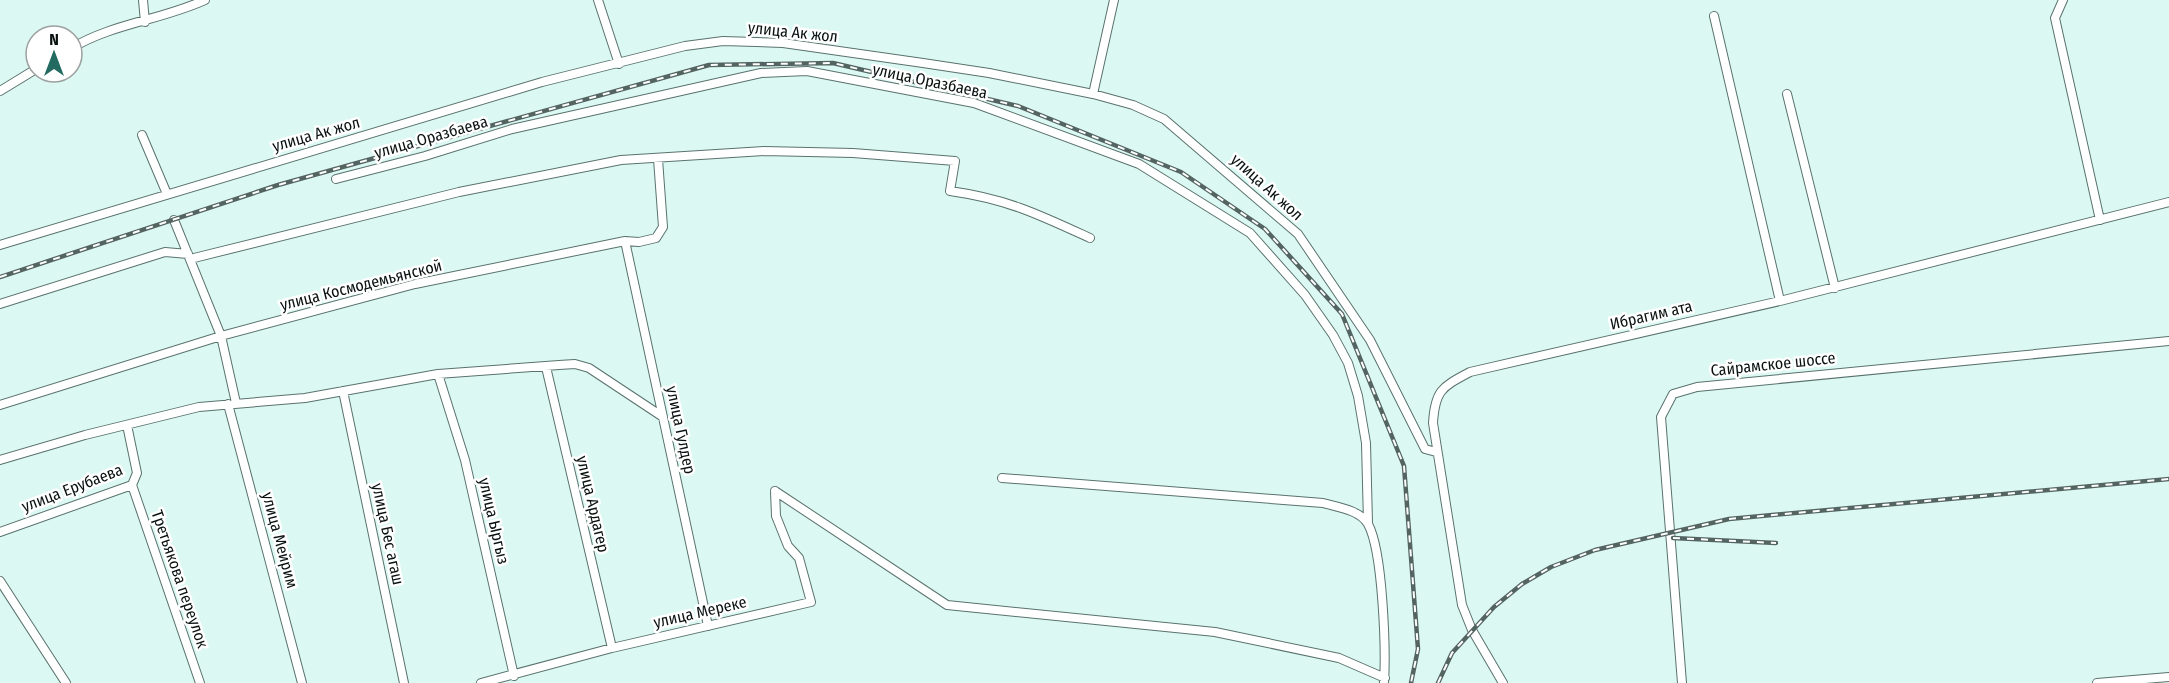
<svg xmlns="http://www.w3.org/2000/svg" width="2169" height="683" viewBox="0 0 2169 683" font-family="'Fira Sans Condensed',sans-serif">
	<rect width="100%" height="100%" fill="#dcf8f3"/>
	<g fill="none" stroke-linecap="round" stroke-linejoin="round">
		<g stroke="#59726d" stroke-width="10">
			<path id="minor" d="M143,0L145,22
				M598,0L619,64
				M2063,0L2055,18L2100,220
				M1714,16L1780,301
				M72,48C111,24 161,20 205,0
				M0,91L36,69
				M1093,94L1114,0
				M1787,94L1835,288
				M142,135L167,194
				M336,179L425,156L512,129L761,73L807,71L974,103L1139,164L1250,233L1305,295L1333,335L1348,363L1358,396L1366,443L1368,523
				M174,220L221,336L236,403
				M625,241L708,626
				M0,245L542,82L685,46L723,41L783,43L923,63L989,73L1093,94L1133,105L1164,119L1298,234L1370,340L1425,449L1436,452
				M190,259L459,192L621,160L764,151L853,153L955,161L950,191C1007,199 1038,214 1090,238
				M0,304L165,252L188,254
				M546,367L612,648
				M438,374L465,460L514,676
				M343,391L404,683
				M228,404L302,683
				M0,405L221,336L415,284L625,241L639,242L656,238L663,227L658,159
				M0,460L85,435L199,407L305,398L438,374L559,365L575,364L589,368L663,417
				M1002,478L1323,503C1337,507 1360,510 1368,524C1383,551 1386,650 1384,683
				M132,485L200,683
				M775,491L947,605L1215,632L1339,658L1385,678
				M0,532L132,485L137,473L127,425
				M0,581L66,683
				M481,683L612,648L811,602L799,558L788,546L776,516L775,491
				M1503,683L1472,630L1462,605L1433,423C1435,390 1442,387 1470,372L1780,301L2169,202
				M1682,683L1661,417L1673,394L1697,387L2169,341
				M2097,683L2169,677"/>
		</g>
		<use href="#minor" stroke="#fff" stroke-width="8"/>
		<g stroke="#546461" stroke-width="4.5">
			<path id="rail" d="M0,277L278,185L709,65L833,63L1018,106L1181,172L1265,229L1342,314L1404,466L1418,649L1411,683
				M1673,538L1776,543
				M1438,683L1452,653L1494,607L1522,584L1551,567L1595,550L1729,519L2169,479"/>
		</g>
		<use href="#rail" stroke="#fefffe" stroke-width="2" stroke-dasharray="7" stroke-linecap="butt"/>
	</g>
	<g text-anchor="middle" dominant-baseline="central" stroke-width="5" stroke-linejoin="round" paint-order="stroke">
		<g font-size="16" fill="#081110" stroke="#fefffe">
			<text transform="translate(793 32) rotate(6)">улица Ак жол</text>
			<text transform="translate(930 81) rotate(12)">улица Оразбаева</text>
			<text transform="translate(316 134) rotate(-16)">улица Ак жол</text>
			<text transform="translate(431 137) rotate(-16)">улица Оразбаева</text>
			<text transform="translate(1267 187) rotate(42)">улица Ак жол</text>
			<text transform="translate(361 285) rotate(-14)">улица Космодемьянской</text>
			<text transform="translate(1651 315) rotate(-13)">Ибрагим ата</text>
			<text transform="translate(1773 364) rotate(-6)">Сайрамское шоссе</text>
			<text transform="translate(681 430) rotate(78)">улица Гулдер</text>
			<text transform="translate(72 488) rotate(-21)">улица Ерубаева</text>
			<text transform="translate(593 504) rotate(77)">улица Ардагер</text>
			<text transform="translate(494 521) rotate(77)">улица Ыргыз</text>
			<text transform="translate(388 534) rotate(78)">улица Бес агаш</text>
			<text transform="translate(280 540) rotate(75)">улица Мейрим</text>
			<text transform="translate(180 579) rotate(71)">Третьякова переулок</text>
			<text transform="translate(700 612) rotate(-13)">улица Мереке</text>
		</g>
	</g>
	<g transform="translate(54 54)"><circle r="28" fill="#fefffe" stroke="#9ca09f" stroke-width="1.5"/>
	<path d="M0-4.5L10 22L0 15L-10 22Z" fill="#236a60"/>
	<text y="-9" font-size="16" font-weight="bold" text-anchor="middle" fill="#081110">N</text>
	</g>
</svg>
